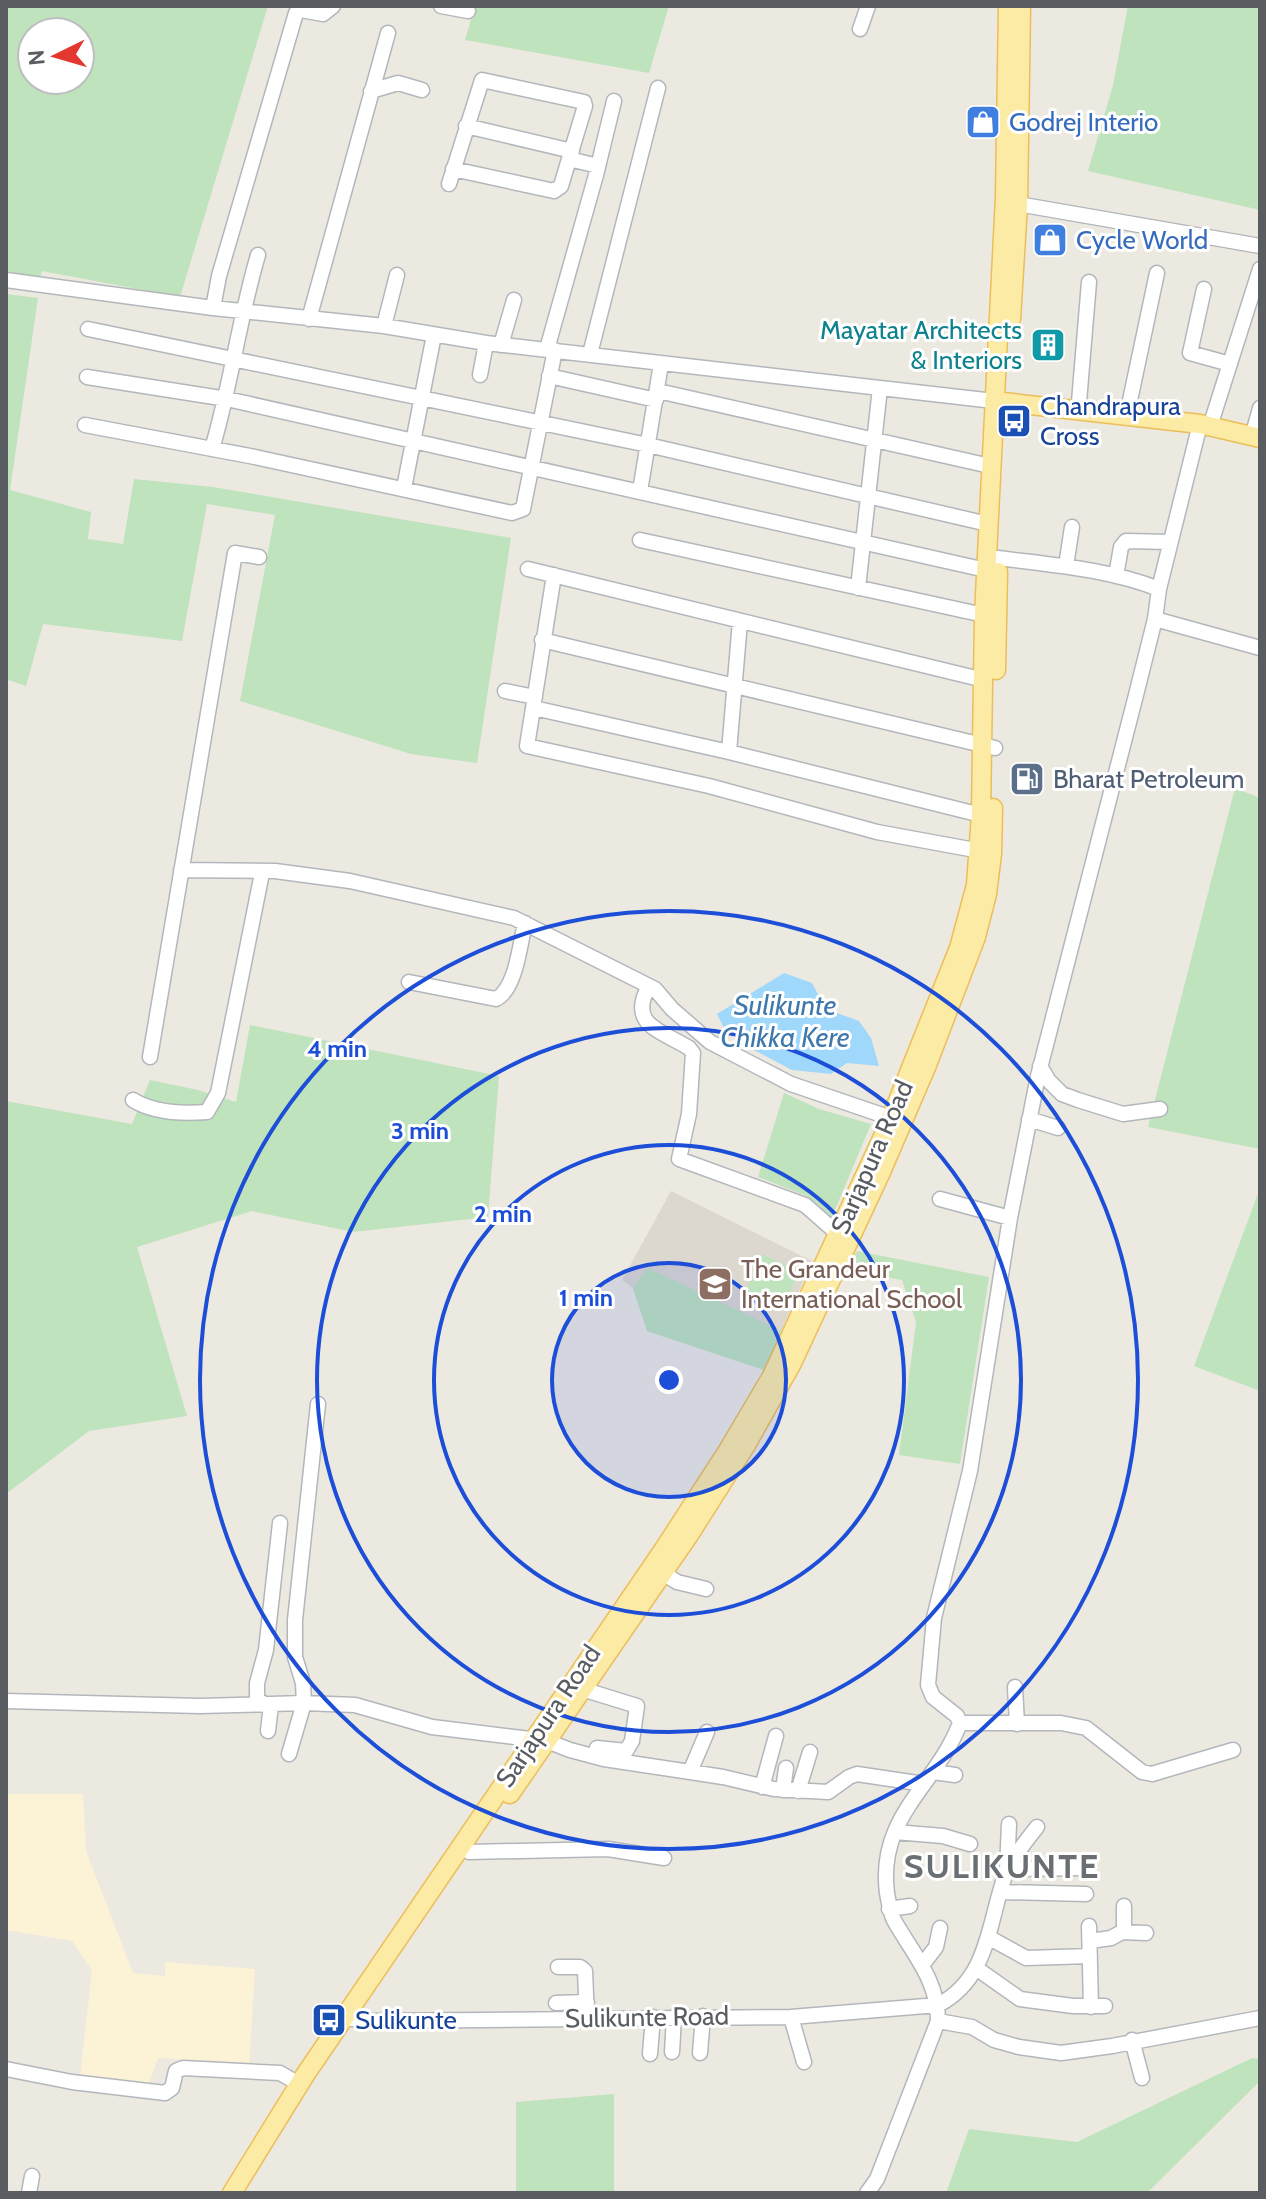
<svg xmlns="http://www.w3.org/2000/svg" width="1266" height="2199" viewBox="0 0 1266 2199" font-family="Cabin,sans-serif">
	<rect width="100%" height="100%" fill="#ece9e1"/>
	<path fill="#fcf2d5" d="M6,1794H83L86,1851L133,1973L165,1976V1962L255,1969L249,2065L158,2058L148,2087L80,2077L92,1971L72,1941L6,1930Z"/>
	<path fill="#dcd8cf" d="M671,1191L812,1261L764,1370L647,1331L633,1288L622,1280Z"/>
	<path fill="#bfe3bd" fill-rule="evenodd" d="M6,6H268L180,297L42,271L40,278L6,272ZM32,32H80V80H32Z
		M475,6H669L649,73L465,40Z
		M1128,6H1260V210L1088,171L1113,85Z
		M6,294L38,298L10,490L91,512L88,539L123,544L134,479L213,487L511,538L477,763L411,754L240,701L275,515L207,504L182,641L43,624L26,686L6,679Z
		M1235,788L1260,798V1149L1148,1127Z
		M250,1025L499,1076L488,1217L353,1232L252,1211L137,1247L187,1416L89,1431L6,1494V1101L132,1124L150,1080L198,1090L236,1102Z
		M784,1093L819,1109L871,1124L832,1217L807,1196L758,1177Z
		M1260,1188V1391L1194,1366Z
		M857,1251L989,1277L960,1464L899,1455L916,1322L902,1280L846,1270Z
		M762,1254L799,1271L782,1310L745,1293Z
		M648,1268L781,1331L764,1370L647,1331L633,1288Z
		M1252,2058L1260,2059V2081L1147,2193H946L969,2129L1077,2142Z
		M614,2094V2193H516V2102Z"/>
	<path fill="#a0d8fc" d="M784,973L812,983L826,1009L859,1021L871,1038L879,1066L847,1063L831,1074L792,1070L752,1049L724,1028L717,1014Z"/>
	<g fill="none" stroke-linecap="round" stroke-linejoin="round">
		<g stroke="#b3b7bb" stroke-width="17">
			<path id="minor" d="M441,6L468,11
				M860,29L868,6
				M371,91L398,83L422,90
				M466,126L572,151
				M453,169L554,191L561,186L569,159L598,166
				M449,184L482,80L584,102L585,106L569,159
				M1018,204L1260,246
				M6,280L213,308L384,326L486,343L994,401
				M1204,289L1190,353L1230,364
				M213,308L219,276L296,13L301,10L323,14L333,6
				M309,319L388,33
				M384,326L397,275
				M88,329L648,445L988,524
				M501,345L514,300
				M547,349L596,175L614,101
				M590,354L658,88
				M480,375L486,343
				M549,376L656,400
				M87,377L227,399L986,570
				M658,391L990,466
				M1079,402L1089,282
				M1129,405L1157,273
				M1213,417L1260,269
				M1200,424L1159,589L1155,619L1136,695L1038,1076L1010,1218L970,1471L934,1618L928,1685L933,1697L957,1716L960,1723C936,1786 877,1816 887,1893C889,1903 890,1914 895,1922C914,1955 938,1981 938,2021L972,2027L994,2040L1019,2047L1061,2053L1112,2046L1260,2018
				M85,425L255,457L512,513L523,509L555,350
				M1255,426L1260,408
				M212,449C231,385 239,319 258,255
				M404,488L434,335
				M640,491L661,364
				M640,540L984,615
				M998,558C1052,565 1108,569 1159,589
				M1066,566L1072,527
				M528,569L984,680
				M554,575L527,746L709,786L877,832L986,852
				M1116,576L1121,547L1126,541L1170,542
				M858,588L880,388
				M1155,619L1260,648
				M542,640L995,748
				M505,691L535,697
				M534,708L729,752L981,815
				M729,752L740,621
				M181,870L275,871L350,881L514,918L655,989L672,1009L710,1042L791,1084L891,1118
				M409,982L496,999C516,989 520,944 525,923
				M649,986C627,1025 662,1031 689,1048L693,1053L689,1114L679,1159L805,1205L845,1240
				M150,1057L235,553L259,557
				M1040,1066L1049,1081L1062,1094L1078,1100L1123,1114L1160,1109
				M133,1100C154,1113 182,1114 207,1112L218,1093L262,873
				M1029,1119L1058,1128
				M940,1199L1010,1218
				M663,1573L677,1582L706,1589
				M1015,1687L1017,1724
				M582,1689L637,1706L632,1741L626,1751L597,1748
				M6,1701L200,1706L304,1703L355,1705L432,1727L547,1741L570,1750L604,1759L723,1777L774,1789L828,1792L849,1777L857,1774L924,1784
				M264,1705L257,1698V1683L266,1650L280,1523
				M960,1723H1061L1086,1728L1142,1772L1152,1774L1233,1750
				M268,1731L271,1705
				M289,1754L304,1703L303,1683L295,1657V1620L318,1404
				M690,1772L707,1732
				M933,1772L955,1775
				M762,1787L776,1736
				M783,1790L786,1768
				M798,1791L810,1752
				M1009,1824L1007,1869L1083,1868
				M895,1832L943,1836L970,1844
				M469,1852L608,1849L664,1858
				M1000,1892L1086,1894
				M889,1909L910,1906
				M1089,1926L1091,2007
				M1124,1932V1906
				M988,1937L1026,1958L1090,1956
				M1090,1941L1111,1938L1122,1932L1146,1933
				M923,1964L936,1947L940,1928
				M558,1967H580L585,1971L587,2018
				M976,1968L1020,1999L1073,2006H1105
				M556,2003L587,2002
				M791,2017L804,2062
				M344,2018L371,2021L791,2017L938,2005C990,1978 988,1921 1006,1873C1010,1861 1029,1837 1037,1827
				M1132,2040L1142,2078
				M672,2052L674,2017
				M700,2053L703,2016
				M650,2054L653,2017
				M6,2069L72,2082L165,2093L172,2088L176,2071L183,2068L280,2073L299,2084
				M29,2193L32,2176
				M867,2193L877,2179L938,2021"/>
		</g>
		<g stroke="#ecbe59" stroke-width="21">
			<path id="major" d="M1011,319L1018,204L1021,6
				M994,401L1200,424L1260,438
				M996,670L998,572
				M510,1794L689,1535L746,1445L792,1363L881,1172L927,1065L976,937L987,894L992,854L993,808
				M232,2193L305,2075L664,1549L727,1452L772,1376L887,1128L959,948L976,885L981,815L984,615L1005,197L1008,6"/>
		</g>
		<use href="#minor" stroke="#fff" stroke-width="14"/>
		<use href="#major" stroke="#fceba5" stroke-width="18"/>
	</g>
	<circle cx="669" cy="1380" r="117" fill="#1d4ed8" fill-opacity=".12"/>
	<g fill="none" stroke="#1d4ed8" stroke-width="4">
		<circle cx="669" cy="1380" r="117"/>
		<circle cx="669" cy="1380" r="235"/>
		<circle cx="669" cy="1380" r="352"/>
		<circle cx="669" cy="1380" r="469"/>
	</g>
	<defs>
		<g id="shop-square" transform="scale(1.8)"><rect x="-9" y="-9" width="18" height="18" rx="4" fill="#3f7fe0" stroke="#fff"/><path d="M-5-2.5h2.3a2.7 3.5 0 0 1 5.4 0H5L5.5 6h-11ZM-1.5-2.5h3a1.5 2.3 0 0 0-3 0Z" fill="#fff"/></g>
		<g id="building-square" transform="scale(1.8)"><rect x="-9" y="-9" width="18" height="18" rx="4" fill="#0f9aa8" stroke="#fff"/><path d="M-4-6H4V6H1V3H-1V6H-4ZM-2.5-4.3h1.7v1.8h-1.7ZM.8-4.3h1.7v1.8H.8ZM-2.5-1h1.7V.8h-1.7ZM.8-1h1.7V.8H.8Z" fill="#fff"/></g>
		<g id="bus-square" transform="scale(1.8)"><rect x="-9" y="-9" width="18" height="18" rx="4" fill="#1a4fb4" stroke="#fff"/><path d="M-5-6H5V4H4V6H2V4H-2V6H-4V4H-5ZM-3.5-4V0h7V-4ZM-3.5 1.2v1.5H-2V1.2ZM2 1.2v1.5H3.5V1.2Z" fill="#fff"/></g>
		<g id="fuel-square" transform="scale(1.8)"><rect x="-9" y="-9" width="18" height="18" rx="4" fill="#5c6f8a" stroke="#fff"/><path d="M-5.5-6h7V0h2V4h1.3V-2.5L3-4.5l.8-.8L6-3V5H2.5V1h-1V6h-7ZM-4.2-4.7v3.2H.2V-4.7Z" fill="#fff"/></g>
		<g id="school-square" transform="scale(1.8)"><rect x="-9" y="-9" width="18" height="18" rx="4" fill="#8d6e63" stroke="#fff"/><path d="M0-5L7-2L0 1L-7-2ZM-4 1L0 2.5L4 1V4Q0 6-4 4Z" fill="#fff"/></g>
	</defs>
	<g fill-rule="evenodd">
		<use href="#shop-square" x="983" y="122"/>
		<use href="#shop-square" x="1050" y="240"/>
		<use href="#building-square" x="1048" y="345"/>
		<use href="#bus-square" x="1014" y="421"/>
		<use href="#fuel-square" x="1027" y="779"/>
		<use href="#school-square" x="715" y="1284"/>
		<use href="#bus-square" x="329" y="2020"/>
	</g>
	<g text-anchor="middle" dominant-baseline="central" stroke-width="6" stroke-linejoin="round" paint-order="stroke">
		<g font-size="26" fill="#366cbe" stroke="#fff" text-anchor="start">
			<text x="1009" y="122">Godrej Interio</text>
			<text x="1076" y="240">Cycle World</text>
		</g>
		<g font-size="26" fill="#0d838f" stroke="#fff" text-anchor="end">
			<text x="1022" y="330">Mayatar Architects<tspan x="1022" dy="30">&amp; Interiors</tspan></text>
		</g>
		<g font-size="26" fill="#164399" stroke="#fff" text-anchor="start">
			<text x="1040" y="406">Chandrapura<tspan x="1040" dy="30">Cross</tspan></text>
			<text x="355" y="2020">Sulikunte</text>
		</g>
		<g font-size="26" fill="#4e5e75" stroke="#fff" text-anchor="start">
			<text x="1053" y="779">Bharat Petroleum</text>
		</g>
		<g font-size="26" fill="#595d61" stroke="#fff">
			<text transform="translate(872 1157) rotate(-66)">Sarjapura Road</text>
			<text transform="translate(548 1716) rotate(-56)">Sarjapura Road</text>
			<text transform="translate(647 2017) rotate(-1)">Sulikunte Road</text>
		</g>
		<g font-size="26" fill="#785e54" stroke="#fff" text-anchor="start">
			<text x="741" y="1269">The Grandeur<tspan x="741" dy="30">International School</tspan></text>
		</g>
		<g font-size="28" font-style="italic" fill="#3f78ad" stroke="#fff">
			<text x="785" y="1005">Sulikunte<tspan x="785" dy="32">Chikka Kere</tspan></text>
		</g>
		<g font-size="34" font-weight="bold" letter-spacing="2" fill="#6a6f73" stroke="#fff">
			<text x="1002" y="1866">SULIKUNTE</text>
		</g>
	</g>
	<circle cx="669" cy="1380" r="12" fill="#1d4ed8" stroke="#fff" stroke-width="4"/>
	<g font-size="24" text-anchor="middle" font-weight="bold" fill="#1d4ed8" stroke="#fff" stroke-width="6" stroke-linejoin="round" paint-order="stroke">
		<text x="337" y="1057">4 min</text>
		<text x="420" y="1139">3 min</text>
		<text x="503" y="1222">2 min</text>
		<text x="586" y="1306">1 min</text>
	</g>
	<rect width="1266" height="2199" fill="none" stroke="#595d61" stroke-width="16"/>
	<g transform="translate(56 56) rotate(265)"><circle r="38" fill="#ffffff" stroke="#bdbec0" stroke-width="2"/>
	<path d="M0-6L14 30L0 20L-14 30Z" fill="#e3372f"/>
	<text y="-12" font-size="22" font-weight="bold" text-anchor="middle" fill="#595d61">N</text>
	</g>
</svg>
